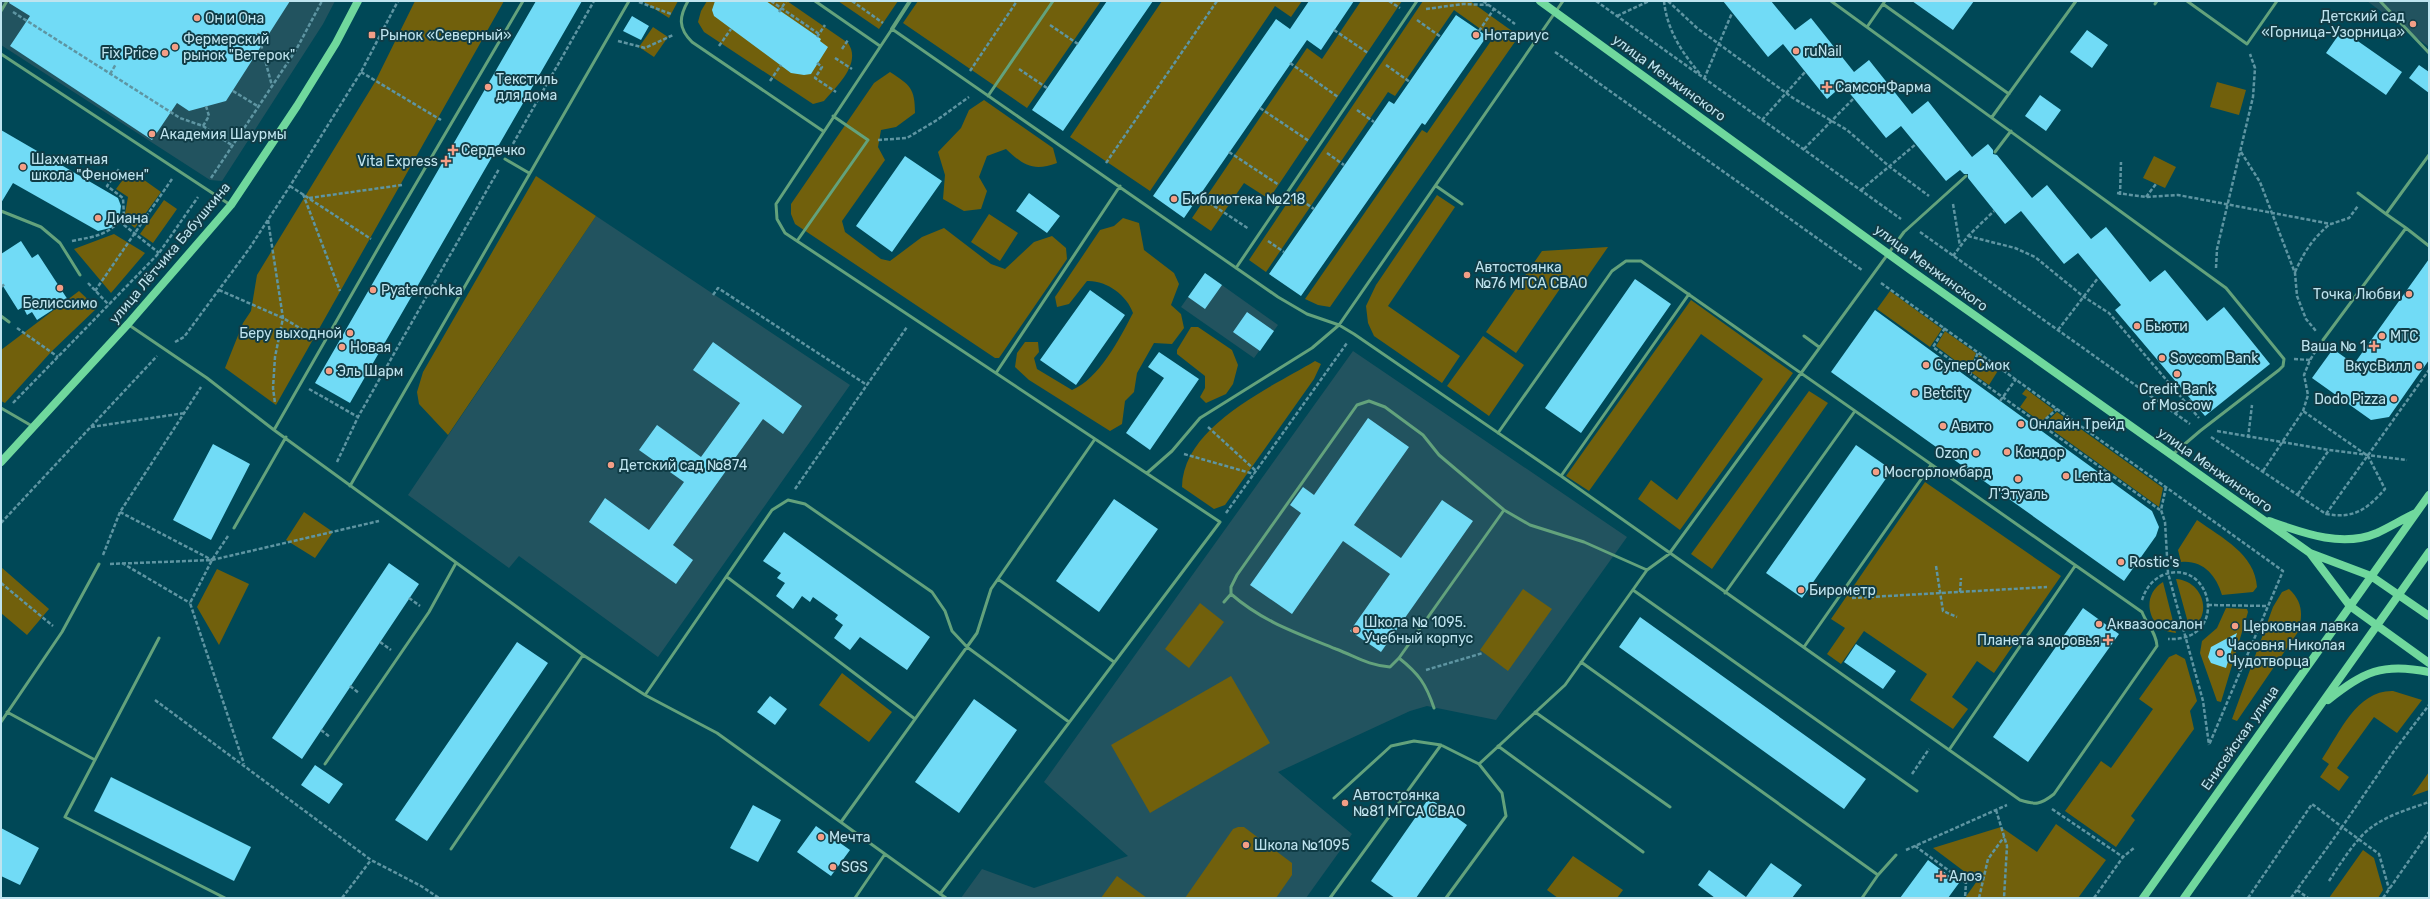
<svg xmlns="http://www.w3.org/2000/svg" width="2430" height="899" viewBox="0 0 2430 899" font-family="Rubik,sans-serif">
	<rect width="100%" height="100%" fill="#004857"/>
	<path fill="#22535f" d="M1,1H335L323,24L222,181L210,180L1,45Z
		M2367,1H2429V47Z
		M596,216L850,385L658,657L519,556L509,568L408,495Z
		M1205,273L1278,325L1254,358L1181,307Z
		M1353,351L1627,537L1496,720L1427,706L1410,711L1278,772L1352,834L1306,898H961L982,869L1034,888L1128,856L1044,782Z"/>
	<path fill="#71600c" d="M415,1H504L276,405L225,368L243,323L251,311L257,275L375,82Z
		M642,1H678L669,18Z
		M707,1H787L848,43C862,63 837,86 824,101L813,104L704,32L698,22L701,11Z
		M838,1H898L879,29Z
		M918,1H1101L1027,108L903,23Z
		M1162,1H1302L1291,17L1275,6L1150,191L1070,137Z
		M1361,1H1402L1269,199L1244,183L1211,231L1192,218L1307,48L1322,59Z
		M1423,1H1470L1519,36L1330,307L1318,305L1305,299L1422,130L1427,133L1493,38L1454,10L1395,96L1388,92L1266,272L1249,260Z
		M653,27L668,37L654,57L639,47Z
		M890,72C910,85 915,88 915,113L896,127L881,130L878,147L885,160L842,221L845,232L881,259L890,261L922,237L944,228L991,264L1005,269L1034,242L1052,236L1066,248L1067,259L999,358H995L795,224L791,214V204L874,83Z
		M2217,82L2246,90L2239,115L2210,107Z
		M984,100L1053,148L1057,163C1033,172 1023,165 1006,149L987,156L979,177L987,191L981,209L964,211L943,199L945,175L938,152L961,128L969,110Z
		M2154,156L2176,167L2165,188L2143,178Z
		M130,170L161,192L135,228L124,219L128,197L116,189Z
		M536,176L596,216L448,435L419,404L417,392L423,372Z
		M1437,195L1455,207L1388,306L1460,356L1442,383L1374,336L1368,323L1366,306L1376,285Z
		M164,200L177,209L153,243L140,234Z
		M989,214L1018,233L1000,261L971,242Z
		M1123,218L1139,223L1144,250L1174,273L1179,284L1171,305L1181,314L1184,328L1172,344L1154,343L1137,373L1134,392L1125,401L1122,424L1110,431L1029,380L1015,367L1017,353L1025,342H1038L1039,352L1034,358L1037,369L1072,390C1099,379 1120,338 1133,313C1127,295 1106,280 1087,281L1069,304L1057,307L1055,297L1100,230L1114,226Z
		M114,234L145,253L111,293L74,249Z
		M1608,247L1581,286L1568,277L1516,353L1486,332L1542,251Z
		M79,291L97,308L51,352L5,403L1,401V350Z
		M1890,291L1942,329L1930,347L1877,309Z
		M1691,300L1793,373L1680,530L1638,499L1651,480L1677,500L1763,379L1701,334L1589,491L1566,476Z
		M1191,327H1198L1232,350L1238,365L1233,384L1226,394L1206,403L1200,397L1205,388V376L1177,354V350Z
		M1945,331L1976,353L1969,371L1936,346Z
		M1483,336L1524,365L1489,416L1447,386Z
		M1979,355L1999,369L1989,385L1972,373Z
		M1315,361L1321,364L1314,379L1225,505L1214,509L1182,487C1183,426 1270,388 1315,361Z
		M2026,389L2054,410L2041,422L2020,407L2027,397L2022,394Z
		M1809,391L1828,403L1712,569L1691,554Z
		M2057,412L2163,488L2159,507L2044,424Z
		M1925,482L2061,576L1994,673L1977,661L1952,697L1968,709L1953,729L1910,700L1927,674L1864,631L1841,664L1827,654L1845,628L1831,619Z
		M304,512L333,532L315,558L286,540Z
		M2197,520C2222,538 2255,554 2257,587L2253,592L2222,595C2216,575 2203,560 2181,562L2178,550Z
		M1,567L49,609L27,635L1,613Z
		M217,569L249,584L219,645L197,607Z
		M2176,579C2203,581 2214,615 2190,630Z
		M2163,582L2176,633C2149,632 2139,596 2163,582Z
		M1523,589L1552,609L1508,671L1480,650Z
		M2289,589C2303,602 2303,615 2298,632L2237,721L2232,719L2273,607L2282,592Z
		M1200,603L1224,622L1189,668L1165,649Z
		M2226,608L2247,609L2248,612L2221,702L2217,701L2200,653L2202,641L2217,628Z
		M2176,654L2185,659L2197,701L2190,711L2194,729L2131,816L2135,820L2116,847L2065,811L2101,761L2111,768L2153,709L2139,699L2169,657Z
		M842,673L892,712L869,742L819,705Z
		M1231,676L1270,743L1150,813L1111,745Z
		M2393,691L2422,700L2397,733L2374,717L2337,768L2349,777L2339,791L2320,777L2329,764L2322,759C2340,732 2357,690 2393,691Z
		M2429,772V790L2412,796Z
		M2056,824L2106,860L2078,898H1965L1977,881L1933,848L2001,827L2037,852Z
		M1238,827H1244L1292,863V875L1276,898H1185L1233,829Z
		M2363,850L2374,858L2383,890L2378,898H2329Z
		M1573,856L1623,890L1617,898H1558L1547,890Z
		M1117,876L1147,898H1101Z"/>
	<path fill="#71dbf6" d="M10,1H290L226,101L189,111L177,103L152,140L10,46L30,16L9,3Z
		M536,1H582L350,403L315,383Z
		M715,1H766L821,39L820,41L828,47L811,74L804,75L791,73L714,16L712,10Z
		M1107,1H1153L1063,131L1032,110Z
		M1309,1H1354L1321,50L1307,40L1184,218L1153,196L1276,19L1290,29Z
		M1723,1H1771L1795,30L1811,18L1854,72L1869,60L1912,114L1928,101L1972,157L1988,144L1993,150V154L1997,155L2032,198L2047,185L2091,239L2106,227L2150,282L2165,270L2207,321L2224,307L2270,364L2205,416L2115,310L2121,305L2078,253L2064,264L2021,211L2005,224L1968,178V174H1964L1960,170L1946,181L1901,126L1886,138L1843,85L1827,99L1783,44L1768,57Z
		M1912,1H1974L1953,30Z
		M1456,15L1487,36L1425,125L1422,123L1301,296L1269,274L1389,101L1394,104Z
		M632,16L649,26L641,40L623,31Z
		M2087,30L2108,45L2092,68L2070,52Z
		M2342,30L2402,72L2386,95L2326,53Z
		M2419,65L2429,72V93L2409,78Z
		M2040,95L2061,110L2046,131L2025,116Z
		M1,130L118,198L121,206L119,221L114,227L98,231L13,183L1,203Z
		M905,156L942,181L892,252L856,226Z
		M1029,193L1060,216L1047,233L1016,211Z
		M21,241L32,258L38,254L68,300L37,320L32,312L27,315L23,307L18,310L1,283V254Z
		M2429,259V360L2389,417L2371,420L2312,378L2333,349L2354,364Z
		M1205,273L1222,285L1205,309L1188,297Z
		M1635,279L1671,304L1581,433L1545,408Z
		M1090,290L1125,315L1076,385L1040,360Z
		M1875,310L2152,511L2159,527L2156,536L2124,581L1831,372Z
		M1247,312L1274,331L1260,351L1233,332Z
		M713,342L802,406L783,434L763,419L673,545L693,560L676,584L589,522L605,498L649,530L684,482L639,450L657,425L701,457L740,403L693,370Z
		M1159,352L1199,379L1150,450L1126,433L1164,378L1148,367Z
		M1368,418L1409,447L1354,525L1401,558L1442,500L1473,521L1381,652L1350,631L1390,574L1343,541L1292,614L1250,585L1301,513L1290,505L1303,487L1314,495Z
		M213,444L250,464L211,540L173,520Z
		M1856,445L1892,470L1802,598L1766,573Z
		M1114,499L1158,529L1099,612L1056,581Z
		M784,532L930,637L907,670L860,637L850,650L834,638L843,625L835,619L838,615L813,597L810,602L802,596L793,609L776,596L785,583L777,578L781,573L763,561Z
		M389,563L419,584L302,759L272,738Z
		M2083,608L2119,634L2028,762L1993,737Z
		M1640,617L1866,779L1844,809L1619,647Z
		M2237,633L2226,668L2211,663L2208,657L2211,647Z
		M517,642L548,663L427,841L395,820Z
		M1856,644L1896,671L1883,689L1844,662Z
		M770,696L787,709L775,725L757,712Z
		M974,699L1017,730L959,813L915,782Z
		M315,765L343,784L329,804L301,785Z
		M111,777L251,847L234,881L94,811Z
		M1429,798L1467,825L1416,898H1395L1371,881Z
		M753,805L781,820L758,862L730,848Z
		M816,826L850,850L831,876L797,852Z
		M1,828L39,848L20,885L1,876Z
		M1928,860L1959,883L1948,898H1900Z
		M1771,863L1802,885L1792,898H1715L1698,885L1709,870L1746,897Z"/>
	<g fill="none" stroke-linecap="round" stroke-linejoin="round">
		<path stroke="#5e95a2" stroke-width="2.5" stroke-dasharray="4 2" stroke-linecap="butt" d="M771,1L819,34
			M852,1L883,23
			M1389,1L1400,8
			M1483,1L1515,24
			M1596,1L1901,219
			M1664,1C1667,30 1682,53 1701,75
			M1668,1L1697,28L1793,98L1847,130L1890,167L1929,196
			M639,2L671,14
			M1426,9L1463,4L1488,5
			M13,12L180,118L203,126L233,146
			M779,12L786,1
			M1617,16L1649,1
			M1417,20L1441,37
			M1050,25L1078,44
			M1334,30L1368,53
			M1479,31L1494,9
			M258,33L272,86
			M817,37L825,25
			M618,41L645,48L673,35
			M719,46L731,29
			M842,49L848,40
			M1555,52L1862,270
			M835,58L852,69
			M817,63L822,67L815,78L836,92
			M1290,63L1338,97
			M1386,65L1410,82
			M1019,69L1047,88
			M970,71L1017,1
			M361,72L441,120
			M110,74L116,64
			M1704,79L1732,13
			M770,81L781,65
			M233,91L259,107
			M1260,108L1309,141
			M1357,110L1374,122
			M1762,120L1805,72
			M203,126L209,116L206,106
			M878,140L907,138L937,120L969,97
			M510,149L594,1
			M1804,149L1854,98
			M1229,152L1279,185
			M2241,152L2260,182L2295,273L2297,296L2306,319L2316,331
			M1327,153L1344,165
			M1106,163L1217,1
			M211,178L296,50L322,1
			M290,186L371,239
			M1861,190L1916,144
			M2117,193L2146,197L2178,195L2331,224L2349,218L2358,206
			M303,194L340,291
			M2120,195L2121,162
			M1199,196L1249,229
			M1297,197L1314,209
			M2146,197L2156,184
			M309,198L402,185
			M1953,204L1960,246
			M268,220L283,318L275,357L273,388L275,403
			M119,221L159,253
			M1920,232L2190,424
			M1968,236L2015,248L2035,257L2084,297L2109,313L2199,418
			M72,241C96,236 108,236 124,216L123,198L107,186L119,169
			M1268,241L1284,252
			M1953,256L1968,236L1994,211
			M2216,268L2217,249L2253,97L2255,68L2250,54
			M2295,272C2304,252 2313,238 2330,224
			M88,283L109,305
			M1881,283L2283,571L2209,745
			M1,287L5,284
			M219,290L283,318L315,337
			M95,291L172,179
			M713,295L718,288L867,385
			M17,328L58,357
			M1945,328L1933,347L2040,424L2057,409
			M2058,330L2098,278
			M175,342L184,337L249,249L290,186L361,72L398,1
			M2294,359L2310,360
			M1970,374L1978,352
			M309,389L358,417
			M2000,401L2016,379
			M13,403L159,253L198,197
			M2175,413L2191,400
			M2040,424L2160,510
			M91,427L185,413
			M1208,427L1256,471
			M2217,431L2329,450L2407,460
			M2211,437L2326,514C2355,519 2367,509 2385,489L2368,456L2303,411
			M2248,438L2252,405
			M1184,454L1254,474
			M337,462L358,417L499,169
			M2263,471L2303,411L2308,395L2304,375L2310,360L2317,349
			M2166,487L2161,510L2165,522L2168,573L2203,701L2209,745
			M795,489L907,327
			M2298,494L2329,450
			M120,512L212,560
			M1226,513L1347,343
			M2326,514L2429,370
			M1,523L157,356
			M228,536L212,560L190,603L244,764
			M103,555L120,512L201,387
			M122,563L190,603
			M110,564L212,560L379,521
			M1936,566L1943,611L1957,617
			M1,583L53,626
			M1960,592L1961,578
			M409,598L420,606
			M1852,598L2047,587
			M2142,600C2146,588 2152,580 2163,575C2212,556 2231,642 2168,639
			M2208,605L2268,606
			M380,642L391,650
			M1426,670L1483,653
			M350,686L359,693
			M155,700L371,860L421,886L439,898
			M321,730L330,737
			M1912,774L1929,749
			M2052,809L2123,857
			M1996,810L2007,846L2004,898
			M1915,846L1966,883L1965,898
			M1906,850L2007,805
			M2329,881C2338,867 2347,853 2358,840C2376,818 2404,811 2429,802
			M2297,890L2308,898
			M342,898L371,860
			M1979,898L1988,859L2004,837
			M2094,898L2123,857L2134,848
			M2248,898L2312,804L2342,827L2394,751L2429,705
			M2291,898L2342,827L2379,854L2389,889
			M2383,898L2429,832"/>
		<path stroke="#63a27c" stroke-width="3" d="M688,1C679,17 678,28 692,42L823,131
			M815,1L880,46
			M1831,1L2226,288L2284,359L2283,366L2279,370L2200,431L2172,455
			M2187,1L2247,44L2277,1
			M2380,1L2429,53
			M1883,4L2009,94
			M2155,4L2157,1
			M1,11L7,1
			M1867,27L1885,1
			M1,54L229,204
			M988,96L1053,1
			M1992,117L2076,1
			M1995,152L2011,131
			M505,159L529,173
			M1436,186L1462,204
			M2358,193L2386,214L2429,155
			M1,211L41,227L60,243L80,275
			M2386,214L2406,228
			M797,241L868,140L833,116
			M1236,268L1417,1
			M1,316L9,322
			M129,325L207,378L274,430L583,655L645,695L717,733L946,898
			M1804,336L1819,347
			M2323,340L2406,228L2429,246
			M996,373L1120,186
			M1,408L32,426
			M274,430L380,245L523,1
			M1147,473L1172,451L1200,418L1312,348L1339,325L1563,1
			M1561,476L1689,294
			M350,486L629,1
			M1504,510L1399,658L1390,667C1367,665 1357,657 1336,649C1297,633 1263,622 1231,594V587L1237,575L1357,405L1369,401L1385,407L1423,435L1439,455L1504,510L1530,525L1584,542L1647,570
			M234,528L286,437
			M727,577L915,719
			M998,579L1114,662
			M1633,590L1917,791
			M1725,593L1855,411
			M1224,602L1231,594
			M159,638L65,817L225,898
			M1804,647L1931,465
			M1399,658C1419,674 1426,684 1434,708
			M1581,662L1878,875
			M645,695L772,510L788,500L805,504L932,592L945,611L952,631L967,647L1069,722
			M7,712L95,760
			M1535,712L1670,807
			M1,722L62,632L99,564
			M1498,746L1643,852
			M1949,750L2075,566
			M325,764L429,612L456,563
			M1334,798L1391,746L1414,741L1441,745
			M841,822L977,633L991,589L1095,439
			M451,849L583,655
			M940,894L1220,522L785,233L777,219L776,204L892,29L1278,297L1307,314L1339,325L1354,334L1561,476L2020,800C2036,805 2040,805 2054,794L2157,646C2156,632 2147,625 2142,612L1641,261H1626L1612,271L1498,433
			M855,898L885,854
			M1330,898L1441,745L1479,764L1565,685L1647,570L1669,554L1904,232L1966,176
			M1446,898L1506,816L1502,793L1479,764
			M1862,898L1878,875L1896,855"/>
		<path stroke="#63a27c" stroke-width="4" d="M892,29L910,1"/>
		<path stroke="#70d89d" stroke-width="8" d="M1540,1L1912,271L2310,553L2371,576L2429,616
			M1,462L128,324L231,205L297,106L336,43L358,1
			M2269,521C2303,533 2342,548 2377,533C2390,527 2403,519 2416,513
			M2310,553L2350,606L2429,663
			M2328,700C2364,672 2382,662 2429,672
			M2143,898L2429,495
			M2184,898L2429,552"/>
	</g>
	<g fill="#f49e86" stroke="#103c46" stroke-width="1.5">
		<circle cx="197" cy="18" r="4"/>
		<circle cx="2413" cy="24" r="4"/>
		<rect x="368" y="31" width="8" height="8" rx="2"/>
		<circle cx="1476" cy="35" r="4"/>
		<circle cx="175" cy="47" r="4"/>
		<circle cx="1796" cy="51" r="4"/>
		<circle cx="165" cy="53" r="4"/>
		<circle cx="488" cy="87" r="4"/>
		<path d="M1825 81h4v4h4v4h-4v4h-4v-4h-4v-4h4z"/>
		<circle cx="152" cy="134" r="4"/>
		<path d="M451 144h4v4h4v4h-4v4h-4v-4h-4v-4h4z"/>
		<path d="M444 155h4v4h4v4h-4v4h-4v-4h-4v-4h4z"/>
		<circle cx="23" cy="167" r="4"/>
		<circle cx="1174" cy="199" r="4"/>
		<circle cx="98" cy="218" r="4"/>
		<circle cx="1467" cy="275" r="4"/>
		<circle cx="60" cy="288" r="4"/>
		<circle cx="373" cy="290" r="4"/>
		<circle cx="2409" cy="294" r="4"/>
		<circle cx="2137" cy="326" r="4"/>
		<circle cx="350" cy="333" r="4"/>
		<circle cx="2382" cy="336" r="4"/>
		<path d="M2372 340h4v4h4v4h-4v4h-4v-4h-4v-4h4z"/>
		<circle cx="342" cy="347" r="4"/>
		<circle cx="2162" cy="358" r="4"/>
		<circle cx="1926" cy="365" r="4"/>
		<circle cx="2419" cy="366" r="4"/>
		<circle cx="329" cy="371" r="4"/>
		<circle cx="2177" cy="374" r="4"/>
		<circle cx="1915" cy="393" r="4"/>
		<circle cx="2394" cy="399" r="4"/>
		<circle cx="2021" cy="424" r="4"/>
		<circle cx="1943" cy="426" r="4"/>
		<circle cx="2007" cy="452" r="4"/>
		<circle cx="1976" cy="453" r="4"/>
		<circle cx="611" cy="465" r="4"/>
		<circle cx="1876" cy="472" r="4"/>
		<circle cx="2066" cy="476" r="4"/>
		<circle cx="2018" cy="479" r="4"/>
		<circle cx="2121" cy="562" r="4"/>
		<circle cx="1801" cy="590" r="4"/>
		<circle cx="2099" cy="624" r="4"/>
		<circle cx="2235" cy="626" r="4"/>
		<circle cx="1356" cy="630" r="4"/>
		<path d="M2106 634h4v4h4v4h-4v4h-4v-4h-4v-4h4z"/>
		<circle cx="2220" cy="653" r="4"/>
		<circle cx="1345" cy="803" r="4"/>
		<circle cx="821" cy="837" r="4"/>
		<circle cx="1246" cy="845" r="4"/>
		<circle cx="833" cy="867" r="4"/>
		<path d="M1939 870h4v4h4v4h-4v4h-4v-4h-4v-4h4z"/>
	</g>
	<g text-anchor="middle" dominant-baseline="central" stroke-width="4" stroke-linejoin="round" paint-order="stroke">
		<g font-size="14" fill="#bfe4ef" stroke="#103c46" text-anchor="start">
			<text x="2405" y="16" text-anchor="end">Детский сад<tspan x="2405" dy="16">«Горница-Узорница»</tspan></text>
			<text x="205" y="18">Он и Она</text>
			<text x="380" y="35">Рынок «Северный»</text>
			<text x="1484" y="35">Нотариус</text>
			<text x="183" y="39">Фермерский<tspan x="183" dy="16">рынок "Ветерок"</tspan></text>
			<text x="1804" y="51">ruNail</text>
			<text x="157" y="53" text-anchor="end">Fix Price</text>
			<text x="496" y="79">Текстиль<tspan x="496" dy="16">для дома</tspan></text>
			<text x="1835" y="87">СамсонФарма</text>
			<text x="160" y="134">Академия Шаурмы</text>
			<text x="461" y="150">Сердечко</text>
			<text x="31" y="159">Шахматная<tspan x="31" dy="16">школа "Феномен"</tspan></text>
			<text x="438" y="161" text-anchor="end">Vita Express</text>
			<text x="1182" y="199">Библиотека №218</text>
			<text x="106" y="218">Диана</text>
			<text x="1475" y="267">Автостоянка<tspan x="1475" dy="16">№76 МГСА СВАО</tspan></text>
			<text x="381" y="290">Pyaterochka</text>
			<text x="2401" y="294" text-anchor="end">Точка Любви</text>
			<text x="60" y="303" text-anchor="middle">Белиссимо</text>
			<text x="2145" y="326">Бьюти</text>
			<text x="342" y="333" text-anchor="end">Беру выходной</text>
			<text x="2390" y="336">МТС</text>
			<text x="2366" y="346" text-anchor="end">Ваша № 1</text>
			<text x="350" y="347">Новая</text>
			<text x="2170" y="358">Sovcom Bank</text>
			<text x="1934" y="365">СуперСмок</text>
			<text x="2411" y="366" text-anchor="end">ВкусВилл</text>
			<text x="337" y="371">Эль Шарм</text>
			<text x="2177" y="389" text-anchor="middle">Credit Bank<tspan x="2177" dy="16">of Moscow</tspan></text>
			<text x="1923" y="393">Betcity</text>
			<text x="2386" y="399" text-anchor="end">Dodo Pizza</text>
			<text x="2029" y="424">Онлайн Трейд</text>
			<text x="1951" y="426">Авито</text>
			<text x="2015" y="452">Кондор</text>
			<text x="1968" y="453" text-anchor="end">Ozon</text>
			<text x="619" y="465">Детский сад №874</text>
			<text x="1884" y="472">Мосгорломбард</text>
			<text x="2074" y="476">Lenta</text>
			<text x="2018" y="494" text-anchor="middle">Л'Этуаль</text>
			<text x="2129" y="562">Rostic's</text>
			<text x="1809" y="590">Бирометр</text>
			<text x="1364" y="622">Школа № 1095.<tspan x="1364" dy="16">Учебный корпус</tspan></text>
			<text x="2107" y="624">Аквазоосалон</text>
			<text x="2243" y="626">Церковная лавка</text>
			<text x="2100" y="640" text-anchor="end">Планета здоровья</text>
			<text x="2228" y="645">Часовня Николая<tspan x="2228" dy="16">Чудотворца</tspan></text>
			<text x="1353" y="795">Автостоянка<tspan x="1353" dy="16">№81 МГСА СВАО</tspan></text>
			<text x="829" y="837">Мечта</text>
			<text x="1254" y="845">Школа №1095</text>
			<text x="841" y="867">SGS</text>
			<text x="1949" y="876">Алоэ</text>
		</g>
		<g font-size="14" fill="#bfe4ef" stroke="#103c46">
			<text transform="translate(1669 78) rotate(36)">улица Менжинского</text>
			<text transform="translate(170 253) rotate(-50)">улица Лётчика Бабушкина</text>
			<text transform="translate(1931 268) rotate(36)">улица Менжинского</text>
			<text transform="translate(2215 470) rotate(35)">улица Менжинского</text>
			<text transform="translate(2240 738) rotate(-55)">Енисейская улица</text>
		</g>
	</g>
	<rect width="2430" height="899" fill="none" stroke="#bfe4ef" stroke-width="4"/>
</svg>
